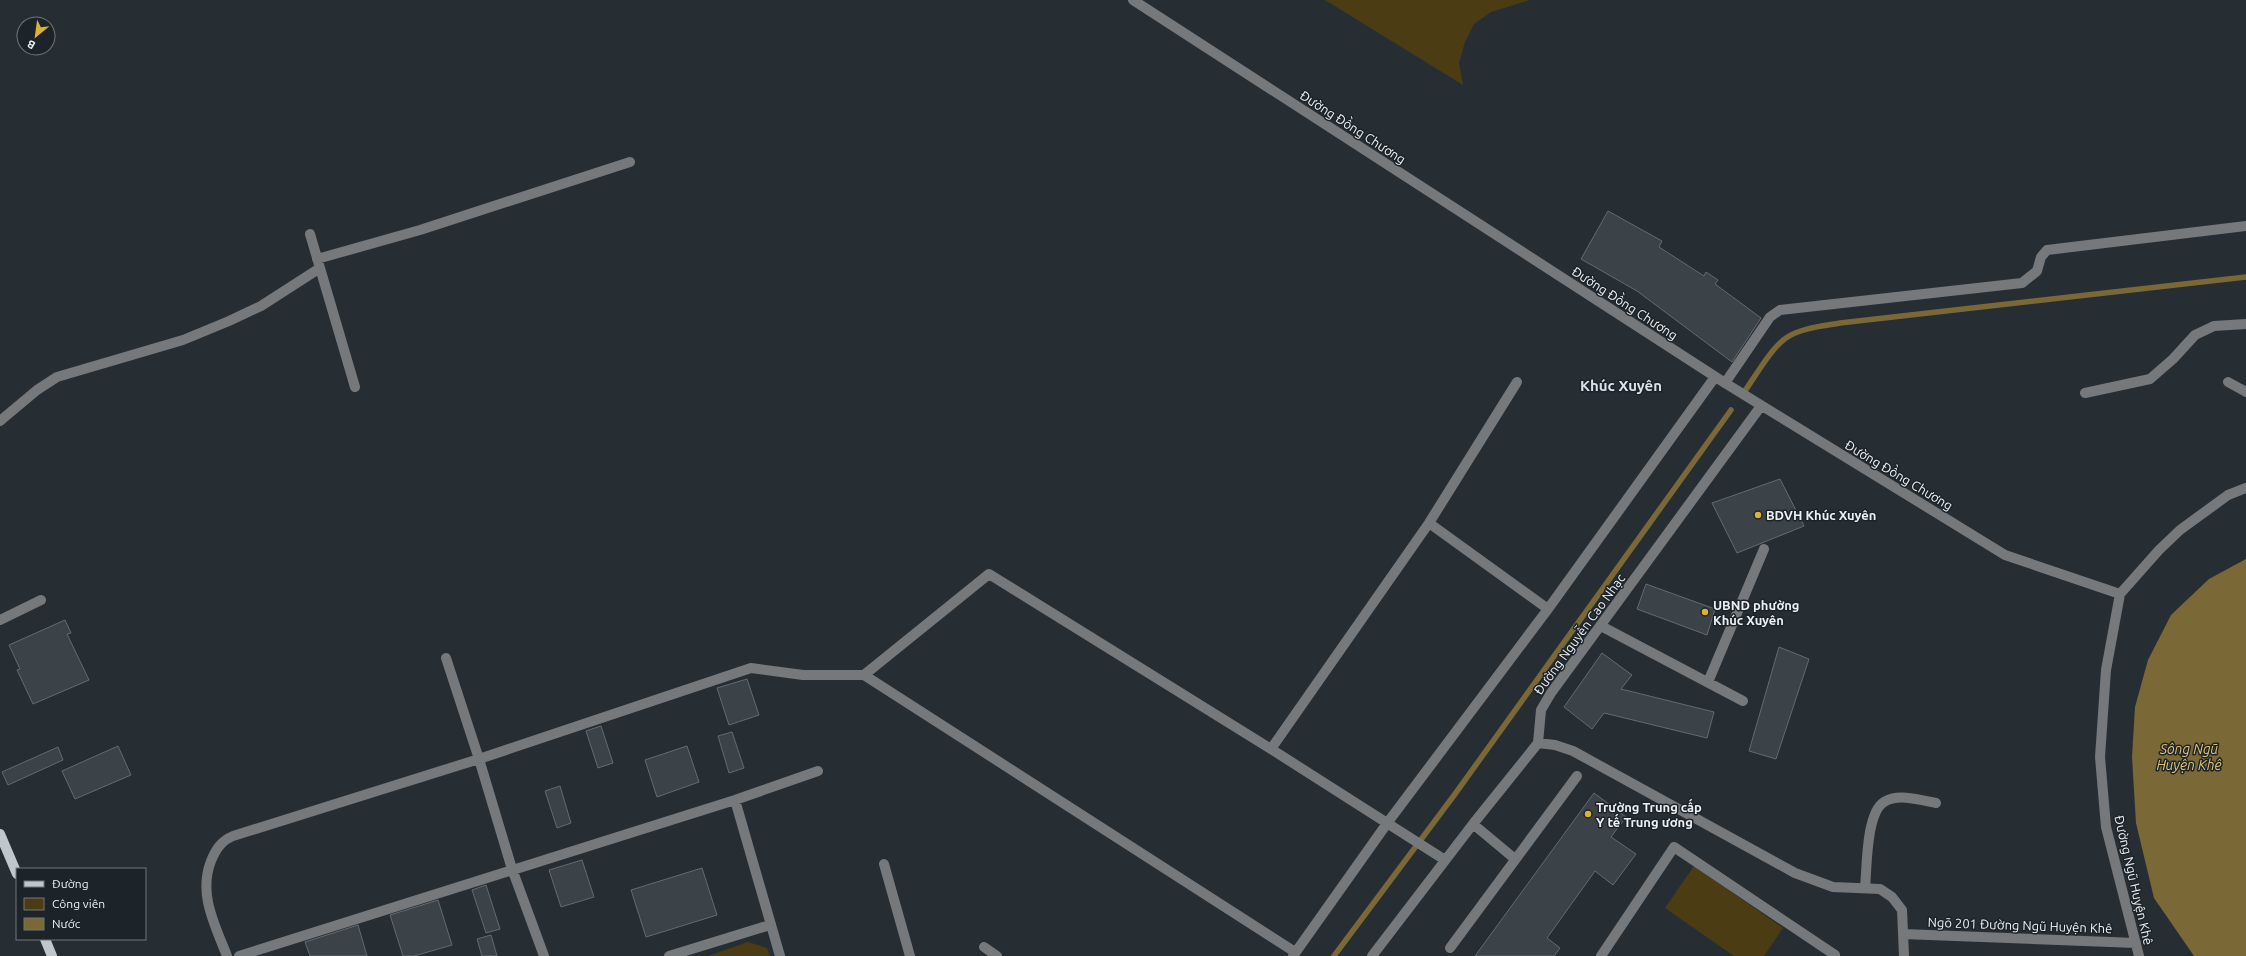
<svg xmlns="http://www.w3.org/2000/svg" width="2246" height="956" viewBox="0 0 2246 956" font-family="Ubuntu,sans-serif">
	<rect width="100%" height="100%" fill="#272e33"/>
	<path fill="#4c3c13" d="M1325,0H1530L1491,12L1474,24L1465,42L1459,63L1463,85Z
		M1694,866L1783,928L1764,956H1734L1665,908Z
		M748,942L767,948L770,956H708Z"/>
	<path fill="#7b6837" d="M2246,559V956H2194L2154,898L2136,823L2132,757L2135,707L2148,660L2171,615L2209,579Z"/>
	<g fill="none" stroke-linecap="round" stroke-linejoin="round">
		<path stroke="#7b6837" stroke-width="5.5" d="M1742,395C1754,379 1770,349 1786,338C1800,328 1823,326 1840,323L2246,277
			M1334,956L1455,794L1731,410"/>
	</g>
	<path fill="#3c4348" stroke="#636a70" d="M1608,211L1662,241L1659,247L1704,276L1706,272L1718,280L1715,284L1761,318L1732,362L1637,291L1581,259Z
		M1780,479L1804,526L1737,553L1712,503Z
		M1646,584L1715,609L1707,635L1637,609Z
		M65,620L71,633L67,634L89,680L33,704L17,670L20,669L9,645Z
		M1779,647L1809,659L1776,759L1749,751Z
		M1602,653L1632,675L1621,689L1714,712L1707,738L1604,713L1592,729L1564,707Z
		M747,679L759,715L729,725L717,688Z
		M601,726L613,763L598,768L586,731Z
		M732,732L744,768L729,773L718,736Z
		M118,746L131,775L75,799L62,771Z
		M687,746L699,782L657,797L645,760Z
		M58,747L63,760L8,785L2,772Z
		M560,786L571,823L557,828L545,791Z
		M1594,793L1626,817L1611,837L1636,854L1613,885L1595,871L1547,938L1560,948L1554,956H1475Z
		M582,860L594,897L561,907L549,870Z
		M702,868L717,915L646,937L631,890Z
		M486,885L500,929L486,933L472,890Z
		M438,900L452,945L414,956H403L390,915Z
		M358,925L367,956H310L305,942Z
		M491,935L497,956H482L477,939Z"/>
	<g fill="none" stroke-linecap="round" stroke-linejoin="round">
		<path stroke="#76797c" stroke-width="10" d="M1133,0L1725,383L2005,555L2120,594
			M310,234L355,387
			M317,259L420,230L630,162
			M2228,382L2246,392
			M1725,383L1770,317L1780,310L2022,283L2037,271L2041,257L2047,250L2246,226
			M2085,393L2150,379L2173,359L2195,335L2214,326L2246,324
			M0,421L37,390L57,377L183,340L229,321L261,306L320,268
			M1429,523L1548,609
			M0,620L41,600
			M1601,626L1743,701
			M1708,682L1764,549
			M1538,743L1555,745L1573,751L1795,873L1833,887L1880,889L1892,897L1902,910L1904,956
			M1271,749L1445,860
			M735,800L780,956
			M1473,824L1515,859
			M884,864L910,956
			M1865,888C1867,868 1866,813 1884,802C1898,793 1921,800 1936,803
			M1903,934L2136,943
			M984,947L997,956
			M1450,948L1577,776
			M1295,952L864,675L989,574L1271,749L1429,523L1517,382
			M227,956C215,925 198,894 211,861C216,849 221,841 233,836L479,759L446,658
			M239,956L735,800L818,771
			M544,956L512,869L479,759L751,668L803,675H864
			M669,956L770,925
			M1293,956L1388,822L1548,609L1715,377
			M1372,956L1473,824L1538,743L1541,710L1551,693L1761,406
			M1601,956L1674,847L1835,955
			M2139,956L2106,827L2100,757L2106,670L2120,594L2159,550L2180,530L2228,495L2246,488"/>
		<path stroke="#bfc6cc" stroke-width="10" d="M0,834L17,874
			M45,939L52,956"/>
	</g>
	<g fill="#ddb133" stroke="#1d2429" stroke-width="1.5">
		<circle cx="1758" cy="515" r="4"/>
		<circle cx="1705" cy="612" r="4"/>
		<circle cx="1588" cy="814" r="4"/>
	</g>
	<g text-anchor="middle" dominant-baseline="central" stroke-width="3" stroke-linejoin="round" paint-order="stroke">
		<g font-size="13" fill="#ecf0f4" stroke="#1d2429">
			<text transform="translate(1353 127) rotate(33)">Đường Đồng Chương</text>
			<text transform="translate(1625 303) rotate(33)">Đường Đồng Chương</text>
			<text transform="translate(1899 475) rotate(31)">Đường Đồng Chương</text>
			<text transform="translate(1579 634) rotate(-54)">Đường Nguyễn Cao Nhạc</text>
			<text transform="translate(2134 880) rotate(77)">Đường Ngũ Huyện Khê</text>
			<text transform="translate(2020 925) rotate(2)">Ngõ 201 Đường Ngũ Huyện Khê</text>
		</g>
		<g font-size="13" font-weight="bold" fill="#ecf0f4" stroke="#1d2429" text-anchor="start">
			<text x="1766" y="515">BDVH Khúc Xuyên</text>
			<text x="1713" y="605">UBND phường<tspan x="1713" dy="15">Khúc Xuyên</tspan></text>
			<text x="1596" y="807">Trường Trung cấp<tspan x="1596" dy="15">Y tế Trung ương</tspan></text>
		</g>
		<g font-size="14" font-style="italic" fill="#e1c376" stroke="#1d2429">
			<text x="2189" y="749">Sông Ngũ<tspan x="2189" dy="16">Huyện Khê</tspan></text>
		</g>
		<g font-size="15" font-weight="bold" fill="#dae3e9" stroke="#1d2429">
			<text x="1621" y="385">Khúc Xuyên</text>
		</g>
	</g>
	<rect x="16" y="868" width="130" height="72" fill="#1d2429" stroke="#70767a"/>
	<rect x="24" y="881" width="20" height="6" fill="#bfc6cc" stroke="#70767a"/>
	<text x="52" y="888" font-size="12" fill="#ecf0f4">Đường</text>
	<rect x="24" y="898" width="20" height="12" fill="#4c3c13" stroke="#70767a"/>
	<text x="52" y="908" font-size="12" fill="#ecf0f4">Công viên</text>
	<rect x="24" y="918" width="20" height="12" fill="#7b6837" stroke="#70767a"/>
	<text x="52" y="928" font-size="12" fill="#ecf0f4">Nước</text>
	<g transform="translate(36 36) rotate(209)"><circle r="19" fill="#1d2429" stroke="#70767a"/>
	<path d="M0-3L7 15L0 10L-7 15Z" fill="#ddb133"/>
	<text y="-6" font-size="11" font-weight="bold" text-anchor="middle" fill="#ecf0f4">B</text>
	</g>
</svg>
